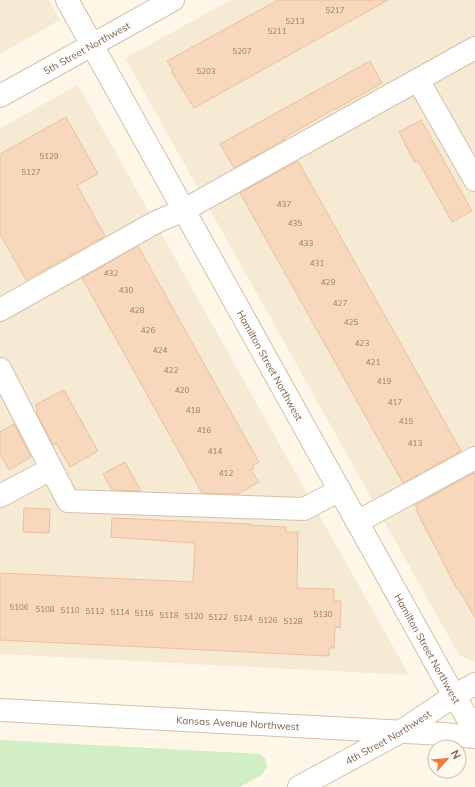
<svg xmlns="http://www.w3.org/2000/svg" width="475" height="787" viewBox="0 0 475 787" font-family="Mulish,sans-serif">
	<rect width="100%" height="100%" fill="#fef7e8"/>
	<path fill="#f7ead5" d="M0,0H49L60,20L0,54Z
		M231,0H475V662L459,655L125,58Z
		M78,85L409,675L0,654V128Z"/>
	<path fill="#d1eec4" d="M0,740L259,754L265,758L267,767L262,775L240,787H0Z"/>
	<path fill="#f7d8bc" stroke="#ebc09b" d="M278,0H388L194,108L171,71H173L167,61Z
		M370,61L382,83L336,109V108L284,138L285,139L234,168L220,144Z
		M66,117L98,174L77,185L105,236L26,280L0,234V154Z
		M421,120L472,211L452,222L418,161L415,163L399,132Z
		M298,161L461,451L403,483L240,193Z
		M138,246L259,462L252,466L254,468L251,470L259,482L238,494L202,493L82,278Z
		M64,390L98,451L70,467L56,443L53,445L36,412L38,411L35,405Z
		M14,424L31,457L9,470L0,454V432Z
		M125,462L141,491L112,490L103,474Z
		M474,473L475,475V618L458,588L457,589L416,510L418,509L415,505Z
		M24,508L50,509L49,533L23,532Z
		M112,518L250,524V525L286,527V532H298L297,588L334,589V601H341L340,628L335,627L334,648H329V656L0,640V573L193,582L195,543L111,537Z"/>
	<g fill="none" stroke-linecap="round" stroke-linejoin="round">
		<g stroke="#d3c0ab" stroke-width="24">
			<g id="minor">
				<path id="s1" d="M67,0L454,696L475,730"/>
				<path d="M418,80L475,180"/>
				<path id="s2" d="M0,96L173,0"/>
				<path d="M0,310L156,222L184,210L475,48"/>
				<path d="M0,369L68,501L304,509L340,490"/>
				<path d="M0,496L51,469"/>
				<path d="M357,522L475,458"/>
				<path id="s3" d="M0,710L443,734L475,737"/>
				<path id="s4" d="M299,787L400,732L454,696L475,684"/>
			</g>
		</g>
		<use href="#minor" stroke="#fff" stroke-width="22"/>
	</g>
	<g text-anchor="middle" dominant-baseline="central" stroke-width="4" stroke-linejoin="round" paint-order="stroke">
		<g font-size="8" fill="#9b7d65">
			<text x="335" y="10">5217</text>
			<text x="295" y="21">5213</text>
			<text x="277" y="31">5211</text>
			<text x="242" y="51">5207</text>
			<text x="206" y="71">5203</text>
			<text x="49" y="156">5129</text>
			<text x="31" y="172">5127</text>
			<text x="284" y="204">437</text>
			<text x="295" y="223">435</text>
			<text x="306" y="243">433</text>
			<text x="317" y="263">431</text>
			<text x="111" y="273">432</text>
			<text x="328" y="282">429</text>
			<text x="126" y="290">430</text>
			<text x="340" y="303">427</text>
			<text x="137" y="310">428</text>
			<text x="351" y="322">425</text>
			<text x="148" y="330">426</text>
			<text x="362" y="343">423</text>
			<text x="160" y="350">424</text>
			<text x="373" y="362">421</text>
			<text x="171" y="370">422</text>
			<text x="384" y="381">419</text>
			<text x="182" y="390">420</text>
			<text x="395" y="402">417</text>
			<text x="193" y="410">418</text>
			<text x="406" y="421">415</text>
			<text x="204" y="430">416</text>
			<text x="415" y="443">413</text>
			<text x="215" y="451">414</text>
			<text x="226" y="473">412</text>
			<text x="19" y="607">5106</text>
			<text x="45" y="609">5108</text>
			<text x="70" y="610">5110</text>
			<text x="95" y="611">5112</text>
			<text x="120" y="612">5114</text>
			<text x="144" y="613">5116</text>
			<text x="323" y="614">5130</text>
			<text x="169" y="615">5118</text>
			<text x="194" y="616">5120</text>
			<text x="218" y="617">5122</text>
			<text x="243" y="618">5124</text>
			<text x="268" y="620">5126</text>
			<text x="293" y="621">5128</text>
		</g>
		<g font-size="10" fill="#7c5f48" stroke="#fffaf0">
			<text stroke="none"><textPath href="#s2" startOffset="99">5th Street Northwest</textPath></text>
			<text stroke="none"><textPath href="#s1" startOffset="418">Hamilton Street Northwest</textPath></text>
			<text stroke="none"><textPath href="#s1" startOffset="742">Hamilton Street Northwest</textPath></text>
			<text stroke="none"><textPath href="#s3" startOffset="238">Kansas Avenue Northwest</textPath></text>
			<text stroke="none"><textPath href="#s4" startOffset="102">4th Street Northwest</textPath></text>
		</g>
	</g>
	<g transform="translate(447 759) rotate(63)"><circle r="19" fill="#fffaf0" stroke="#cbbcad"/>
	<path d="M0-3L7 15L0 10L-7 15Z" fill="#f47841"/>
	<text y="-6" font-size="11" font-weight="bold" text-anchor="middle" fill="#7c5f48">N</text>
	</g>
</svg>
